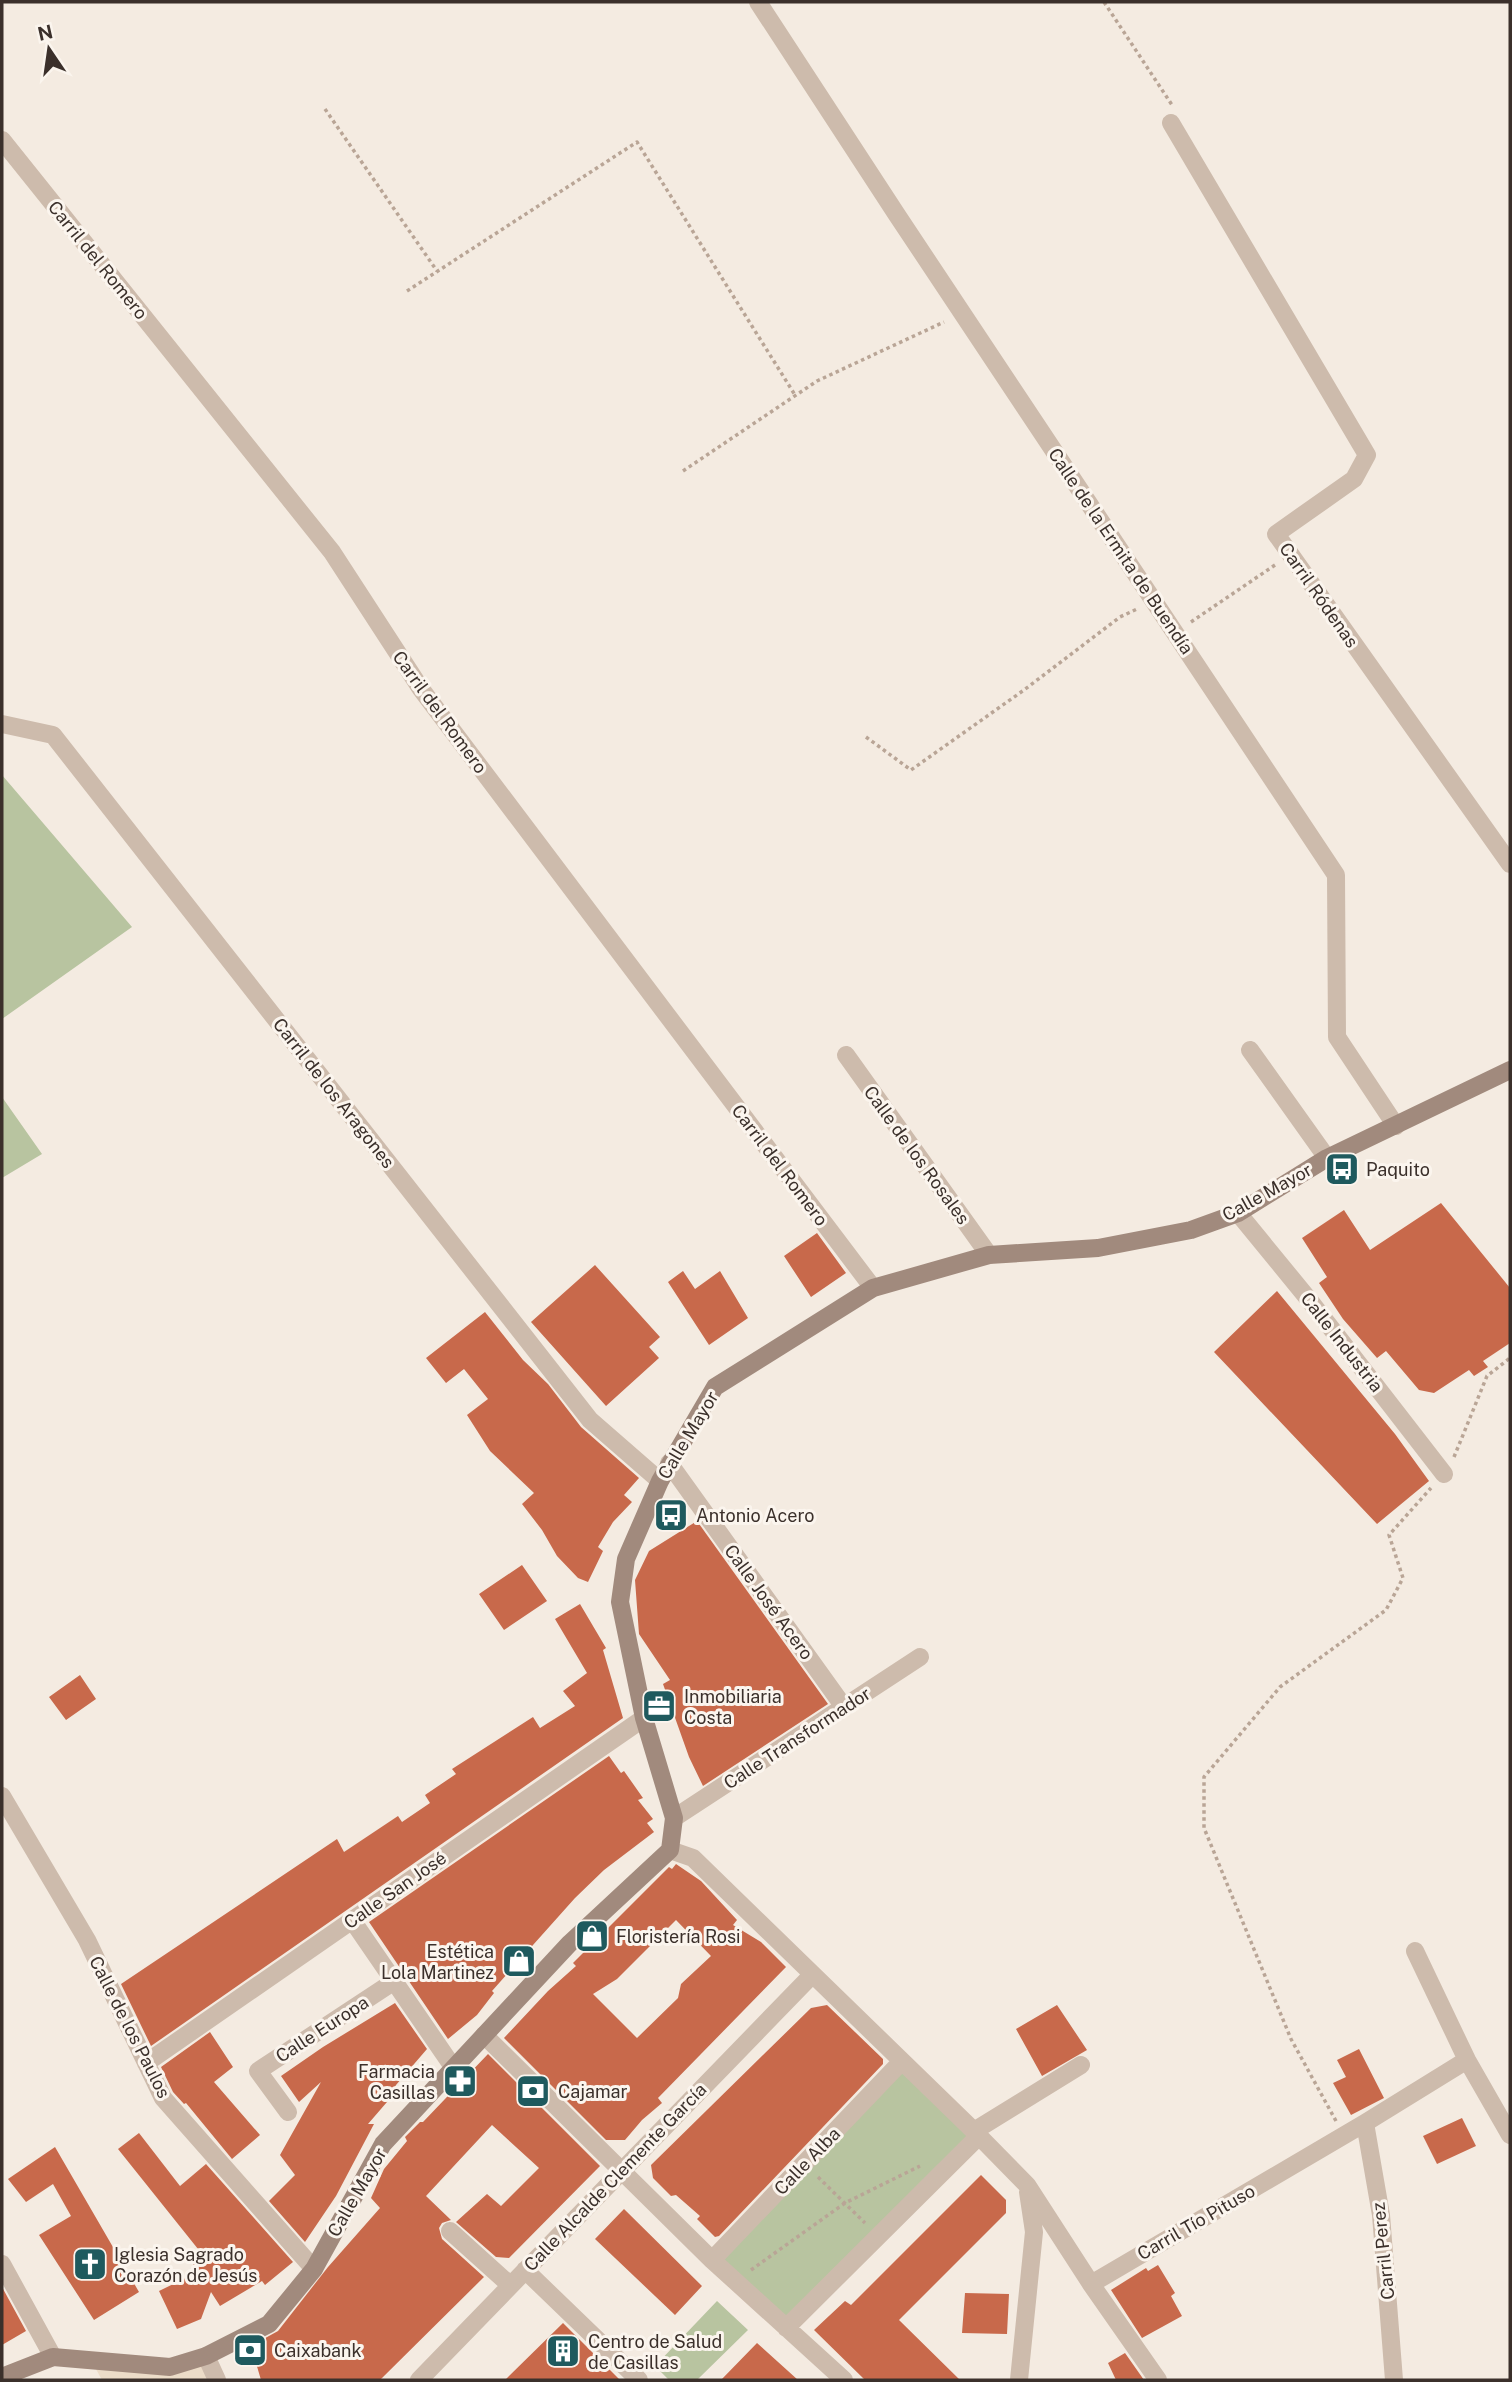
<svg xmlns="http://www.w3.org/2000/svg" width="1512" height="2382" viewBox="0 0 1512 2382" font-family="'Public Sans',sans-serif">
	<rect width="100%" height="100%" fill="#f4ebe1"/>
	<path fill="#b8c4a0" d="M2,775L132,927L2,1019Z
		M2,1097L42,1154L2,1178Z
		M902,2063L976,2137L786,2327L714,2261Z
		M717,2301L748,2330L697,2380H669L655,2366Z"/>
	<path fill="#ecdcc8" d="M206,2356L217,2380H102L91,2360L170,2367Z"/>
	<path fill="#c8694b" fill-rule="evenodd" d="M1441,1203L1510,1288V1343L1483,1361L1488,1367L1474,1376L1469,1370L1434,1393L1419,1390L1386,1351L1377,1358L1343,1319L1319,1283L1327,1277L1302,1238L1344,1210L1370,1250Z
		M817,1233L846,1273L811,1297L784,1256Z
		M595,1265L660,1337L649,1347L659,1358L606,1406L531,1322Z
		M683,1271L695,1289L720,1271L748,1318L709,1345L668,1282Z
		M1277,1291L1395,1434L1429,1481L1377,1524L1214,1352Z
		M485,1312L523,1360L548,1384L581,1427L639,1478L624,1495L632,1502L613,1522L598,1547L603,1551L588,1582L578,1578L557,1556L542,1530L522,1504L534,1493L490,1451L467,1415L488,1399L464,1369L446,1383L426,1358Z
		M697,1521L828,1704L703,1786L689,1757L663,1684L670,1680L639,1634L635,1580L649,1551Z
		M522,1565L547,1601L504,1630L479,1594Z
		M580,1604L606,1648L603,1650L623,1718L151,2046L121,1984L337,1839L344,1852L398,1816L402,1822L430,1803L425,1795L456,1774L452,1769L533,1717L540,1728L575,1706L563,1691L587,1673L555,1619Z
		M80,1675L96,1699L66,1720L49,1697Z
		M609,1756L621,1773L624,1771L643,1798L638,1800L653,1819L647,1823L654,1832L604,1870L575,1898L492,1991L494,1993L477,2015L448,2039L369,1922Z
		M676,1864L701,1881L737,1920L733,1925L761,1942L786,1967L658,2098L662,2103L642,2120L625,2140H606L504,2038L548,1991L576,1966L573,1963L669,1867L672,1869ZM676,1920L711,1956L681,1984L678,1998L637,2038L593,1994L617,1979Z
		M395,2003L427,2049L396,2085L387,2102L368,2124H374L336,2196L305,2242L269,2201L295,2175L280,2155L321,2082L299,2102L281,2076L323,2047Z
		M827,2005L883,2059V2064L719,2236L715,2237L697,2219L700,2216L676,2195L671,2196L653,2178L651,2165L811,2008Z
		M1057,2005L1087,2050L1042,2076L1016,2029Z
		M210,2032L233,2067L214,2082L260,2135L232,2159L186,2103L184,2104L173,2092L161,2067Z
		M1359,2049L1384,2098L1351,2115L1333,2083L1346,2077L1337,2060Z
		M488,2054L600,2166L509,2258L496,2257L456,2222L487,2194L501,2206L539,2168L492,2125L426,2196L451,2220L442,2223L439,2228L442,2239L484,2277L380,2380H261L251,2346L278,2331L328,2267L380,2208L371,2198L384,2169L407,2141L405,2137L420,2122H423Z
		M1462,2118L1476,2146L1437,2164L1423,2136Z
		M139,2133L180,2186L206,2164L293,2262L265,2285L262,2281L220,2306L211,2292L201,2319L177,2329L159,2291L198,2272L191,2260L202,2254L118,2149Z
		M55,2147L139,2292L94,2320L39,2235L71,2216L53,2184L26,2202L8,2179Z
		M981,2175L1006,2200V2213L899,2320L960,2380H865L814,2330L845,2301L851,2305Z
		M624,2209L702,2286L675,2315L595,2239Z
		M1158,2265L1175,2293L1171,2296L1182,2316L1142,2338L1111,2290L1146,2268L1148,2271Z
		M2,2287L26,2331L2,2345Z
		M965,2293L1009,2294L1007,2334L962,2333Z
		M563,2323L620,2380H505Z
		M757,2343L798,2380H721Z
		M1125,2353L1144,2380H1116L1108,2363Z"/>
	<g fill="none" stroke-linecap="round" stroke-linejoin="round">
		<path stroke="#b9a596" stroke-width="3.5" stroke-dasharray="3.5 3.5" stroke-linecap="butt" d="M1104,2L1172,105
			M325,109L437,271
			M407,291L637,142L795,395
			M683,471L817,381L944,322
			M1191,622L1275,565
			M866,737L911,770L1024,690L1120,617L1137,609
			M1454,1457L1487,1376L1510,1358
			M1336,2121L1291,2039L1204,1828V1777L1280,1687L1386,1610L1403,1578L1389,1535L1431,1488
			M818,2177L865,2223
			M751,2270L845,2203L920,2166"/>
		<path stroke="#cdbbac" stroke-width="18" d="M758,2L897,215L1336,875L1337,1037L1396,1126
			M1171,123L1367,455L1354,479L1276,534L1510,864
			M2,140L332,552L421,689L873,1288
			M2,724L53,735L590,1420L660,1481
			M1250,1050L1327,1158
			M846,1055L989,1255
			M1238,1213L1310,1301L1444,1474
			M669,1463L844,1707
			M2,1796L87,1940L163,2098L314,2269
			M674,1818L920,1657
			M670,1850L693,1858L974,2131L1027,2185L1091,2284L1365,2123L1467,2060
			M352,1920L453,2067
			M1415,1951L1467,2060L1510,2135
			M484,2035L712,2260L844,2380
			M146,2063L644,1718
			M288,2112L258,2071L393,1982
			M1365,2123L1381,2215L1394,2380
			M974,2131L1081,2065
			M450,2231L510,2285
			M712,2260L902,2061
			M2,2264L53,2357
			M525,2270L639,2380
			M1091,2284L1158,2380
			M786,2328L978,2137
			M206,2356L217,2380
			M419,2380L812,1975
			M1019,2380L1034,2232L1028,2192"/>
		<path stroke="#a18a7d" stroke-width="18" d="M2,2377L53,2357L170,2367L206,2356L269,2324L314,2269L383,2144L570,1943L670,1850L674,1818L644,1718L620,1602L626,1559L660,1481L715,1387L873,1288L989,1255L1098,1248L1191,1230L1238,1213L1327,1158L1510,1070"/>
	</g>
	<defs>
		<g id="bus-square" transform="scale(1.75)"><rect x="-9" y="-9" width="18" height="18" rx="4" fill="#1f5a5e" stroke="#fbf5ee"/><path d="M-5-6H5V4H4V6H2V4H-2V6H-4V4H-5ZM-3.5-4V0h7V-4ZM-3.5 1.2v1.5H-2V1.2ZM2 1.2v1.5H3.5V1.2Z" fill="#fff"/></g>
		<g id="office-square" transform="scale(1.75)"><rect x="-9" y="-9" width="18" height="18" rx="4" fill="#1f5a5e" stroke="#fbf5ee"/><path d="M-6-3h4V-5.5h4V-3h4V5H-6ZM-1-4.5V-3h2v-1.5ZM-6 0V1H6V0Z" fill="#fff"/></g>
		<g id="shop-square" transform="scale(1.75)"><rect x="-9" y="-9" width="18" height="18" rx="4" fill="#1f5a5e" stroke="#fbf5ee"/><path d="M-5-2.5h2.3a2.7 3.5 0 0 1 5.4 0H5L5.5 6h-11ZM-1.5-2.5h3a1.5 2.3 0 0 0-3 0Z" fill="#fff"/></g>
		<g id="pharmacy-square" transform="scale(1.75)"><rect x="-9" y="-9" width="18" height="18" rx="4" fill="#1f5a5e" stroke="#fbf5ee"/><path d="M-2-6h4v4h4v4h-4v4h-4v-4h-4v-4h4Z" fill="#fff"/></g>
		<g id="bank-square" transform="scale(1.75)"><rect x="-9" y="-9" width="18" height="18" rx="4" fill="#1f5a5e" stroke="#fbf5ee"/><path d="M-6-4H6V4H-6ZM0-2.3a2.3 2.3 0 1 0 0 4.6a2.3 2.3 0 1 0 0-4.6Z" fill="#fff"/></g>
		<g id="church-square" transform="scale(1.75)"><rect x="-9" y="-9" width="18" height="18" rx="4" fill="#1f5a5e" stroke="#fbf5ee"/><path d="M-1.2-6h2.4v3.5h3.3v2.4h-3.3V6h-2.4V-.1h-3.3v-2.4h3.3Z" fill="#fff"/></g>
		<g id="building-square" transform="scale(1.75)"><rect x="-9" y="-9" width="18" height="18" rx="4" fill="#1f5a5e" stroke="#fbf5ee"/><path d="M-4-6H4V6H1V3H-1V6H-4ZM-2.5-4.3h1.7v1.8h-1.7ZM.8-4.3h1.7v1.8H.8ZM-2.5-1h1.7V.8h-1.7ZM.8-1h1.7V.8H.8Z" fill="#fff"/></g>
	</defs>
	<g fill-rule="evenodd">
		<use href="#bus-square" x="1342" y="1169"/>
		<use href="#bus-square" x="671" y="1515"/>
		<use href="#office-square" x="659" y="1706"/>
		<use href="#shop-square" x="592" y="1936"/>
		<use href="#shop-square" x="519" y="1961"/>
		<use href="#pharmacy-square" x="460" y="2081"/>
		<use href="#bank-square" x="533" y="2091"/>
		<use href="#church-square" x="90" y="2264"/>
		<use href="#bank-square" x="250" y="2350"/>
		<use href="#building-square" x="563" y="2351"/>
	</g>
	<g text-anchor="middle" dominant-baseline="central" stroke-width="6" stroke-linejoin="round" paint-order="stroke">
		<g font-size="18" fill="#3b302b" stroke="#fbf5ee">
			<text transform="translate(98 260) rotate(51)">Carril del Romero</text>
			<text transform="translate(1121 551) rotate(56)">Calle de la Ermita de Buendía</text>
			<text transform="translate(1319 595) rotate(55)">Carril Ródenas</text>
			<text transform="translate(440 712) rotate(54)">Carril del Romero</text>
			<text transform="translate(334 1093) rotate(52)">Carril de los Aragones</text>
			<text transform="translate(917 1155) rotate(54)">Calle de los Rosales</text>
			<text transform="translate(780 1165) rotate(53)">Carril del Romero</text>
			<text transform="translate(1267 1192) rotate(-29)">Calle Mayor</text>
			<text transform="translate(1342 1342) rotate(52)">Calle Industria</text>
			<text transform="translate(688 1435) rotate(-59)">Calle Mayor</text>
			<text transform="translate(769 1602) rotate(54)">Calle José Acero</text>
			<text transform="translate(797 1738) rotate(-33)">Calle Transformador</text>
			<text transform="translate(395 1890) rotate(-35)">Calle San José</text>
			<text transform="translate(130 2027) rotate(63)">Calle de los Paulos</text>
			<text transform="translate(322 2029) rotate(-33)">Calle Europa</text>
			<text transform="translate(807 2161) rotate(-46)">Calle Alba</text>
			<text transform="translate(615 2177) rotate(-46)">Calle Alcalde Clemente García</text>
			<text transform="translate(357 2192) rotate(-60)">Calle Mayor</text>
			<text transform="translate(1196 2222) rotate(-30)">Carril Tío Pituso</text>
			<text transform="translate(1383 2251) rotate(-96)">Carril Perez</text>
		</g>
		<g font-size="18" fill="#3b302b" stroke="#fbf5ee" text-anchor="start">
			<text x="1366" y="1169">Paquito</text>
			<text x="696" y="1515">Antonio Acero</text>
			<text x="684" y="1696">Inmobiliaria<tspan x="684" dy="21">Costa</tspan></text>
			<text x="616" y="1936">Floristería Rosi</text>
			<text x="494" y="1951" text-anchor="end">Estética<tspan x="494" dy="21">Lola Martinez</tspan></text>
			<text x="435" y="2071" text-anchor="end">Farmacia<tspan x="435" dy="21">Casillas</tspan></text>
			<text x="558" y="2091">Cajamar</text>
			<text x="114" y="2254">Iglesia Sagrado<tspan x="114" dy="21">Corazón de Jesús</tspan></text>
			<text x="588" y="2341">Centro de Salud<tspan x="588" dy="21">de Casillas</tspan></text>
			<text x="274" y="2350">Caixabank</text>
		</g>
	</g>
	<rect width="1512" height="2382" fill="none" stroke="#3b302b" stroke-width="7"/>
	<g transform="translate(49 49) rotate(347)" stroke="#fbf5ee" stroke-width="5" paint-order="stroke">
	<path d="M0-5L12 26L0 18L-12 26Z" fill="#3b302b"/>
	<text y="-10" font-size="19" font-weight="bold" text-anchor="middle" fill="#3b302b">N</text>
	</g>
</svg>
